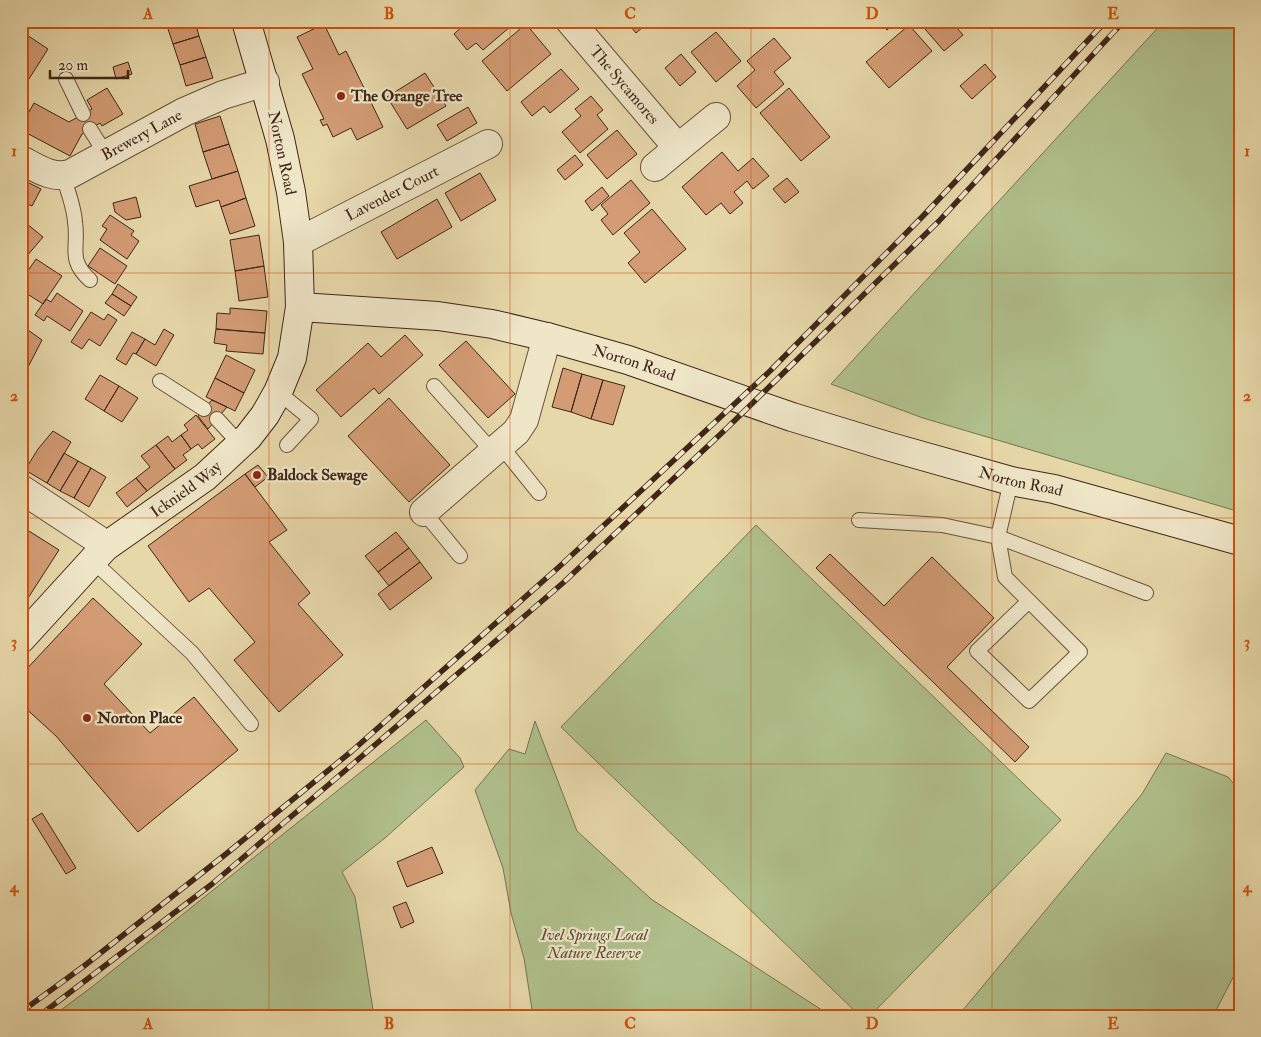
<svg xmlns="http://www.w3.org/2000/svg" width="1261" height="1037" viewBox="0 0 1261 1037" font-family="'IM FELL Double Pica',serif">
	<rect width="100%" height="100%" fill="#e7d8aa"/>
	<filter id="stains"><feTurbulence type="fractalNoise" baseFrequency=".004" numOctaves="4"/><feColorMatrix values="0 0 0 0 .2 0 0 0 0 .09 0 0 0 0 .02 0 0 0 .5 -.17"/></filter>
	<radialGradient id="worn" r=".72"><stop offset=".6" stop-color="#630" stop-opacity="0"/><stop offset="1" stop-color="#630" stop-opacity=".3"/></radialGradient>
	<path fill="#b0c08c" stroke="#787352" d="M1164,21H1240V512L923,418L831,384Z
		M756,525L1061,820L870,1016H860L561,727Z
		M426,720L460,758L464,767L385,838L342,872L355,897L374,1016H53L93,986Z
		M535,721L577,831L651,899L831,1016H533L524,958L511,913L503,868L475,790L509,749L525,754Z
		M1166,753L1228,777L1240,791V964L1213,1016H958L1142,794Z"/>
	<path fill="#d39c75" stroke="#3f2618" d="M173,21H195L199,36L173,44L166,23Z
		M468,21H506L511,26L483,50L476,43L467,50L454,34Z
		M626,21H650L636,33Z
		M879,21H898L887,30Z
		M934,21H951L963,35L944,51L925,29Z
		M324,24L339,55L346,51L383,127L357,140L351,128L333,137L327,124L323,126L320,120L324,119L302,74L313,69L297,37Z
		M526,24L551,54L507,91L482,61Z
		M909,25L932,51L889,88L866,62Z
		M21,31L48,49L27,82L21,78Z
		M716,32L741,61L716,82L691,52Z
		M199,36L206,57L180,65L173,44Z
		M774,38L791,58L774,72L784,84L756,108L737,86L755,70L747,61Z
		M681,54L696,72L680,86L665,68Z
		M206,57L213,78L186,86L180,65Z
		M128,62L132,74L116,79L113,67Z
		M985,64L996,77L972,99L960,86Z
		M561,69L579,89L550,113L544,106L532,116L521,102Z
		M425,73L446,106L407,129L387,97Z
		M107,88L123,114L102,126L100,123L82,134L70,156L21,130V126L34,103L69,122L92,109L87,100Z
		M789,88L830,137L801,161L760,113Z
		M591,96L603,110L597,115L608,129L580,153L562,132L581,116L575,109Z
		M468,107L477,123L447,141L437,125Z
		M220,116L229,144L203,152L195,124Z
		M617,130L637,154L607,179L587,155Z
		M229,144L238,171L212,179L203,152Z
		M722,152L738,171L753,158L769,176L753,189L747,181L734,192L743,203L730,214L721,203L706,215L682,187Z
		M575,155L583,165L565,180L557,170Z
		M238,171L246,198L221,207L219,200L196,207L189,186Z
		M480,173L496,200L461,221L445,193Z
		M787,178L799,192L785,203L773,189Z
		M21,179L41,189L32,206L21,201Z
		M631,180L650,203L613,235L601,220L608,214L601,205Z
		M602,187L609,196L592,211L585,201Z
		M136,197L141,217L126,220L115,212L113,203Z
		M246,198L255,226L230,234L221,207Z
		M437,199L452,227L397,259L381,232Z
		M652,209L686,249L645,283L628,263L640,252L624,233Z
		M110,215L134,231L131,235L139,241L127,259L100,240L107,229L102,226Z
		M21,219L43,237L21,263L26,267L21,272Z
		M259,235L264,266L235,271L230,240Z
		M100,248L127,266L115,284L88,266Z
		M36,259L62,276L43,304L21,290V281Z
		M264,266L268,297L239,301L235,271Z
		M118,284L137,297L131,306L112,294Z
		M57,293L83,311L70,331L47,316L44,321L35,315L46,299L51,302Z
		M112,294L131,306L124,316L105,303Z
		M230,308L267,311L265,333L216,329L217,313L230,314Z
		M91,312L104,320L108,314L117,320L100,346L89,339L82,349L71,342Z
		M21,325L42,340L27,369L21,370Z
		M164,329L174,335L156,366L136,354L145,339L155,345Z
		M216,329L265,333L263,354L226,351L227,345L214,343Z
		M132,332L145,339L136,354L133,353L126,365L116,359Z
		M405,335L423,355L379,394L374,388L341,417L316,390L368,343L381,357Z
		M466,341L515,394L488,418L439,365Z
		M226,355L255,370L244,393L215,378Z
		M563,368L582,374L571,412L552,407Z
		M582,374L603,380L591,419L571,412Z
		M100,375L119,386L104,411L85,399Z
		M215,378L244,393L235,411L206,397Z
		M603,380L625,386L613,425L591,419Z
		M119,386L138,398L122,422L104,411Z
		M389,398L450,465L409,502L348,436Z
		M212,400L227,407L208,429L198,416Z
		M196,415L215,439L202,449L198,444L191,449L181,435L188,430L184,425Z
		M53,431L71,442L47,483L25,470L38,449Z
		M181,435L191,449L183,455L187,460L175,469L156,445L168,436L172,442Z
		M156,445L175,469L147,491L136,478L150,467L141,456Z
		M64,453L78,461L60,491L47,483Z
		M78,461L91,468L74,498L60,491Z
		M258,465L268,477L255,487L245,474Z
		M91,468L106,477L89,507L74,498Z
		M245,474L287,530L269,542L310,593L298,604L343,655L279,712L234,660L255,642L209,588L189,602L148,546Z
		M136,478L147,491L127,507L116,493Z
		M21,526L59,550L21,609Z
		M396,532L409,548L378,572L365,556Z
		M409,548L420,562L389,586L378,572Z
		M830,554L884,606L932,557L994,618L947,667L1029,747L1015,762L816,568Z
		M420,562L432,578L390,610L378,594Z
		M93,598L142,644L104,684L150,733L194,697L238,750L138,832L56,736L21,704V675Z
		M42,813L76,868L66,874L32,819Z
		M432,847L443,873L407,887L397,862Z
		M406,902L414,922L401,928L393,907Z"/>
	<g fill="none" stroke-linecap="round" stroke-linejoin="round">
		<g stroke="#69523c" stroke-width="16">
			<path id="lane" d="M66,79L83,114
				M90,129L107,156
				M63,176C68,191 74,207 75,222C79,248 67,259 90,280
				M160,381L204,409
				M434,386L493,452
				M278,392L311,419L287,445
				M217,419L240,444
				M501,446L539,493
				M1011,481L998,537L1146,593
				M424,512L460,556
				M859,520L942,525L998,537L1005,577L1080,652L1029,701L977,651L1029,601
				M93,561L192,653L251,724"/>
		</g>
		<g stroke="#69523c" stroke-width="30">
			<g id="street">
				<path id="s1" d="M570,21L678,148L716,117"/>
				<path id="s2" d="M21,160C37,168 52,179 70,174L184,112L223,95L265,82"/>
				<path d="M655,167L678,148"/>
				<path id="s3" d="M298,242L488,144"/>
				<path d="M21,489L97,539L105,547"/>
				<path d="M424,512L516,432L524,420L547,337"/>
			</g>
		</g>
		<g stroke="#3f2618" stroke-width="30">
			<g id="secondary">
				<path id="s4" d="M300,307L438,316L492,324L547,337L628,360L792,417L887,446L1011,481L1054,489L1240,541"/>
				<path id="s5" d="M21,639L105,547L205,477L248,437L265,415L278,392L292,358L300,307L298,242L291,192L280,139L246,21"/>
			</g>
		</g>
		<use href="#lane" stroke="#efe6c8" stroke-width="14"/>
		<use href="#street" stroke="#efe6c8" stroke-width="28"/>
		<use href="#secondary" stroke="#efe6c8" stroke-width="28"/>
		<g stroke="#3f2618" stroke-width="5.5">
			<path id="rail" d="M21,1012L84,966L226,854L352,751L560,566L770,371L923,216L1106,21
				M39,1016L212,884L347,769L564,582L727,428L939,221L1124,21"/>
		</g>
		<use href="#rail" stroke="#efe6c8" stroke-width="4" stroke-dasharray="11" stroke-linecap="butt"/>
	</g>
	<path fill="none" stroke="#cf510e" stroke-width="1" stroke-opacity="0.55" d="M269,21V1016M510,21V1016M751,21V1016M992,21V1016M21,273H1240M21,518H1240M21,764H1240"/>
	<g fill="#8f2418" stroke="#efe6c8" stroke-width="2">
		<circle cx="341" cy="96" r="5"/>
		<circle cx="257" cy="475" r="5"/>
		<circle cx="87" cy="718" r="5"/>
	</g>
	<g text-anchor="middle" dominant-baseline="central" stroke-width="4.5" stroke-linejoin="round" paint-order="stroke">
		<g font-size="16" fill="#3f2618" stroke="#efe6c8">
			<text stroke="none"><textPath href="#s1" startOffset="84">The Sycamores</textPath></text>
			<text stroke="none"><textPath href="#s2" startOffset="134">Brewery Lane</textPath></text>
			<text transform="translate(282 153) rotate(78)">Norton Road</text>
			<text stroke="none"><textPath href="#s3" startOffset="106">Lavender Court</textPath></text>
			<text stroke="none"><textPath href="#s4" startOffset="340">Norton Road</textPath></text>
			<text stroke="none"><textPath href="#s4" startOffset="745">Norton Road</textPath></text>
			<text stroke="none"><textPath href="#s5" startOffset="224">Icknield Way</textPath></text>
		</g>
		<g font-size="16" font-weight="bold" fill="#3f2618" stroke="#efe6c8" text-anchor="start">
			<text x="351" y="96">The Orange Tree</text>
			<text x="267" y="475">Baldock Sewage</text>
			<text x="97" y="718">Norton Place</text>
		</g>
		<g font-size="16" font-style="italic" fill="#5b4c35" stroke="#efe6c8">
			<text x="594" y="935">Ivel Springs Local<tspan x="594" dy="18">Nature Reserve</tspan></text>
		</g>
	</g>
	<rect width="1261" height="1037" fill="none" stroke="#e7d8aa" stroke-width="55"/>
	<path d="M50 70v8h78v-8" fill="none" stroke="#3f2618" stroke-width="2.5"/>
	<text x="58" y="70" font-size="15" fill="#3f2618" stroke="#efe6c8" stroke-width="4" paint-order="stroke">20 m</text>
	<rect x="28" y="28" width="1206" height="982" fill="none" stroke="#cf510e" stroke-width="2"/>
	<g font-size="16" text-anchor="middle" font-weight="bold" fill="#cf510e">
		<text x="148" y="19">A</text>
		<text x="389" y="19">B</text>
		<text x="630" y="19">C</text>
		<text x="872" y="19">D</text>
		<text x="1113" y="19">E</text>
		<text x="14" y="156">1</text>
		<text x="1247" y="156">1</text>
		<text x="14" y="401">2</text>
		<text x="1247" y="401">2</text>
		<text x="14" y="647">3</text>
		<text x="1247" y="647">3</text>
		<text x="14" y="892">4</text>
		<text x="1247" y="892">4</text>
		<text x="148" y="1029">A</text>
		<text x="389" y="1029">B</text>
		<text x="630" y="1029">C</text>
		<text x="872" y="1029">D</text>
		<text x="1113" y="1029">E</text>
	</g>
	<rect width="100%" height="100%" filter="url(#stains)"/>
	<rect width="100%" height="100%" fill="url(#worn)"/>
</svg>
